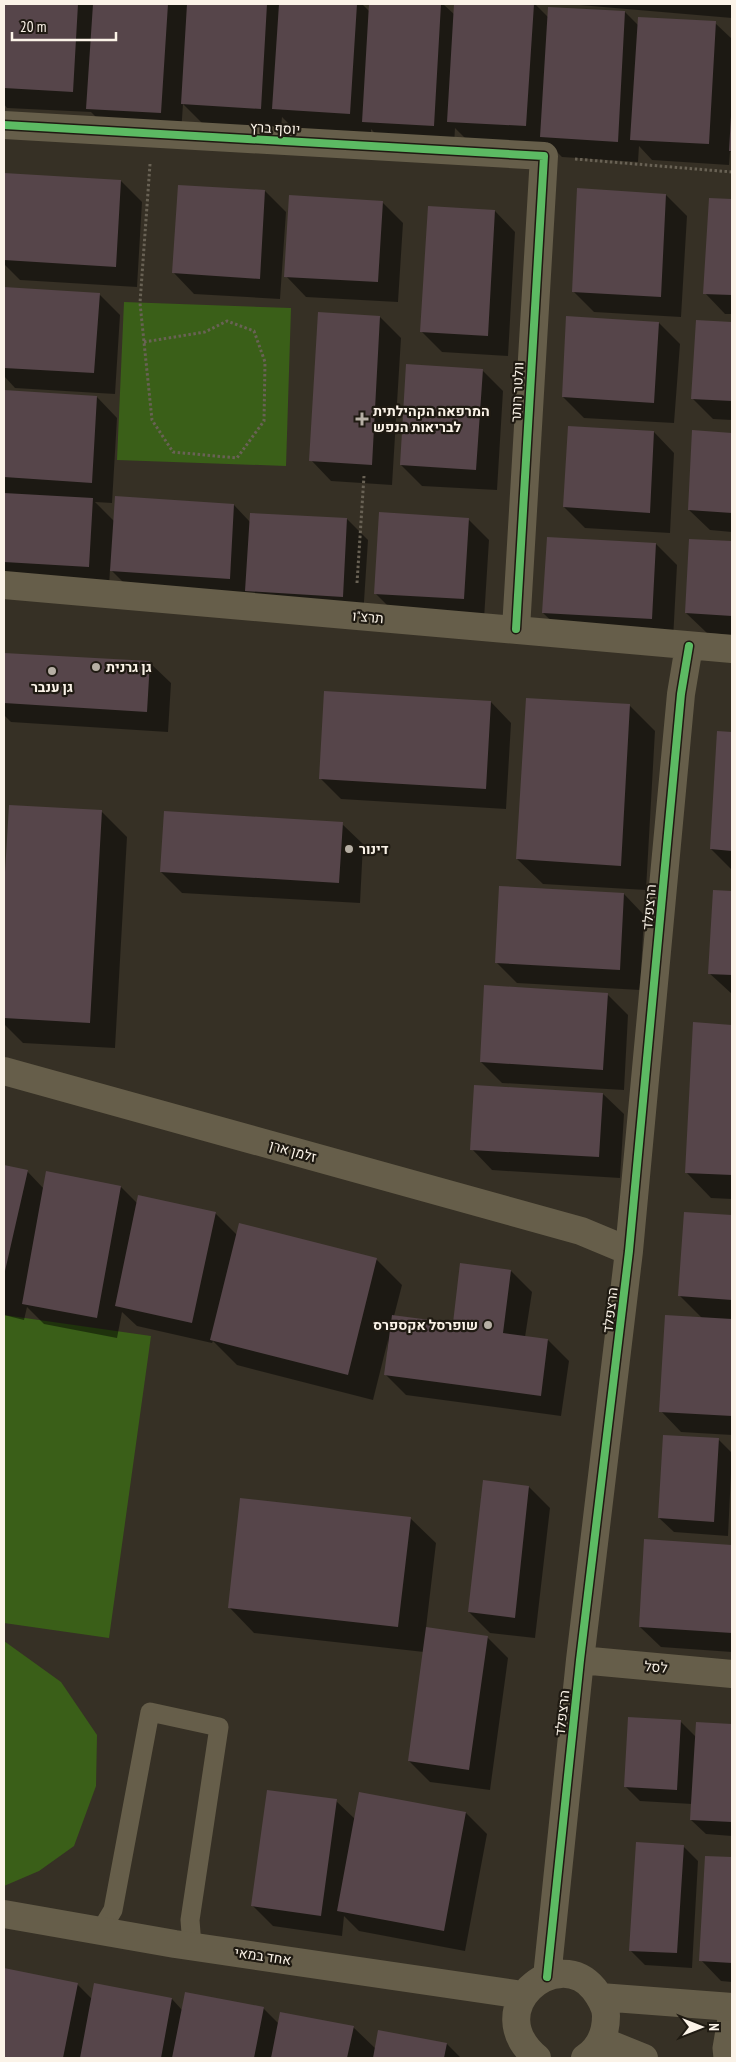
<svg xmlns="http://www.w3.org/2000/svg" width="736" height="2062" viewBox="0 0 736 2062" font-family="'PT Sans Narrow',Heebo,sans-serif">
	<rect width="100%" height="100%" fill="#363025"/>
	<path fill="#3a5f18" d="M124,302L291,308L286,466L117,460Z
		M4,1315L151,1336L109,1638L4,1623Z
		M4,1641L61,1682L97,1735L96,1786L74,1846L39,1871L4,1886Z"/>
	<path fill="#0007" d="M4,4H362L370,12L371,4H443L455,15L456,4H535L549,18L625,12L639,26L715,23L732,39V153L730,151L729,165L652,160L639,146L638,162L562,157L547,142V146L469,142L455,128L454,146L384,143L371,129V134L294,129L282,117L281,129L203,124L183,104L181,134L108,129L91,112L7,108L4,104Z
		M568,4H732V18Z
		M4,174L121,181L142,202L137,287L20,280L4,264Z
		M265,191L286,212L280,299L194,294L174,273Z
		M666,195L687,216L681,317L594,312L573,291Z
		M710,199L732,201V314H725L705,293Z
		M382,202L403,223L398,302L306,297L286,276Z
		M495,211L515,232L508,356L442,352L421,331Z
		M4,288L99,294L120,315L115,394L15,388L4,376Z
		M380,317L401,338L392,485L331,481L311,460Z
		M697,322L732,324V420L713,419L692,398Z
		M659,323L680,344L674,423L584,418L563,397Z
		M482,370L503,391L497,490L422,486L401,465Z
		M4,392L97,397L117,418L112,503L95,502L114,521L234,505L250,522L347,519L368,540L363,617L133,592L110,569L109,587L4,581Z
		M654,432L674,453L670,533L585,528L564,507Z
		M693,432L732,434V532L710,530L689,510Z
		M468,519L489,540L484,619L396,614L375,593Z
		M548,538L656,544L677,565L673,640L564,633L543,613Z
		M691,540L732,543V635L707,633L686,613Z
		M4,654L150,663L171,683L168,732L11,722L4,715Z
		M491,702L511,723L506,809L341,799L320,778Z
		M629,705L655,731L646,890L543,884L517,859Z
		M718,732L732,733V870L711,849Z
		M10,806L102,812L127,837L115,1048L23,1043L4,1024V911Z
		M342,824L363,844L360,903L182,893L161,872Z
		M714,891L732,892V994L709,973Z
		M624,894L644,915L640,990L517,983L496,962Z
		M607,994L628,1015L624,1090L502,1083L481,1062Z
		M695,1023L732,1026V1199L711,1198L686,1172Z
		M603,1094L624,1114L620,1178L492,1170L472,1149Z
		M4,1166L27,1171L44,1189L121,1187L138,1204L215,1213L238,1236L240,1225L377,1260L402,1285L394,1316L454,1324L511,1271L532,1292L525,1337L548,1340L569,1361L561,1416L406,1395L386,1375L388,1340L373,1400L237,1365L213,1341L212,1343L137,1326L122,1312L117,1338L44,1324L27,1307L24,1320L4,1315Z
		M685,1213L732,1216V1435L681,1432L661,1411L702,1318L680,1296Z
		M718,1439L732,1453L728,1536L674,1532L659,1518Z
		M529,1487L550,1508L535,1638L490,1633L469,1612Z
		M410,1518L436,1543L426,1628L487,1637L508,1658L490,1790L430,1782L409,1761L424,1652L254,1633L229,1607Z
		M645,1541L732,1546V1652L661,1647L640,1627Z
		M680,1721L696,1737L697,1723L732,1725V1836L706,1834L691,1820L692,1804L640,1801L625,1786Z
		M360,1793L466,1813L487,1834L465,1951L359,1931L344,1916L342,1936L273,1926L252,1905L336,1801L355,1819Z
		M683,1846L698,1861L692,1968L645,1965L631,1951Z
		M706,1857L732,1858V1982L721,1981L701,1960Z
		M4,1969L77,1984L92,1999H172L183,2011L263,2008L279,2024L353,2027L376,2049L447,2044L461,2058H4Z"/>
	<path fill="#56454a" d="M4,4H78L73,92L4,88Z
		M93,4H168L161,113L86,109Z
		M187,4H267L261,109L181,104Z
		M279,4H357L350,114L272,109Z
		M369,4H441L434,126L362,122Z
		M454,4H534L526,126L447,122Z
		M548,7L625,11L618,142L540,137Z
		M638,17L716,21L709,144L630,140Z
		M731,116H732V151H729Z
		M4,173L121,180L116,267L4,260Z
		M178,185L265,190L260,279L172,273Z
		M577,188L666,194L661,297L572,292Z
		M289,195L383,201L378,282L284,277Z
		M709,198L732,199V295L703,294Z
		M428,206L495,210L488,336L420,332Z
		M4,287L100,293L94,373L4,368Z
		M318,312L380,316L372,465L309,461Z
		M566,316L659,322L654,403L562,397Z
		M696,320L732,322V401L691,399Z
		M406,364L483,369L476,470L400,465Z
		M4,390L97,396L92,483L4,477Z
		M568,426L654,431L650,513L563,507Z
		M692,430L732,433V513L688,510Z
		M4,493L93,498L89,567L4,562Z
		M115,496L234,504L230,579L110,571Z
		M379,512L469,518L464,599L374,594Z
		M250,513L347,518L343,597L245,591Z
		M547,537L656,543L652,619L542,613Z
		M689,539L732,541V616L685,613Z
		M4,653L150,661L147,712L4,703Z
		M324,691L491,701L486,789L319,779Z
		M526,698L630,704L621,866L516,859Z
		M717,731L732,732V851L710,849Z
		M9,805L102,810L90,1023L4,1018V889Z
		M164,811L343,822L339,883L160,872Z
		M499,886L624,893L620,970L495,963Z
		M713,890L732,891V975L708,974Z
		M484,985L608,993L603,1070L480,1062Z
		M693,1022L732,1025V1175L685,1173Z
		M474,1085L603,1093L599,1157L470,1150Z
		M4,1165L28,1170L5,1271H4Z
		M46,1171L121,1186L97,1318L22,1304Z
		M138,1195L216,1212L192,1323L115,1306Z
		M684,1212L732,1215V1300L678,1296Z
		M239,1223L377,1258L348,1375L210,1340Z
		M460,1263L511,1270L503,1333L548,1339L541,1396L384,1375L392,1315L453,1323Z
		M665,1315L732,1319V1416L659,1412Z
		M663,1435L719,1438L714,1522L658,1518Z
		M483,1480L529,1486L515,1618L468,1612Z
		M240,1498L411,1517L398,1627L228,1608Z
		M644,1539L732,1545V1633L639,1627Z
		M426,1627L488,1636L469,1770L408,1761Z
		M628,1717L681,1720L677,1790L624,1787Z
		M696,1722L732,1724V1822L690,1820Z
		M267,1790L337,1799L321,1916L251,1906Z
		M359,1792L466,1812L444,1931L337,1911Z
		M636,1842L684,1845L677,1953L629,1951Z
		M705,1856L732,1857V1963L699,1961Z
		M4,1968L78,1983L63,2058H4Z
		M94,1983L172,1998L161,2058H80Z
		M185,1992L264,2007L254,2058H172Z
		M280,2012L354,2026L347,2058H271Z
		M378,2030L447,2043L444,2058H373Z"/>
	<g fill="none" stroke-linecap="round" stroke-linejoin="round">
		<path stroke="#696255" stroke-width="3" stroke-dasharray="2.5 2.5" stroke-linecap="butt" d="M575,159L732,172
			M144,342L205,332L227,321L254,331L265,362L264,421L237,458L173,452L152,420L140,303L150,164
			M357,583L364,476"/>
		<path stroke="#665e4a" stroke-width="19" d="M101,1930L113,1910L150,1712L219,1727L190,1920L192,1946
			M723,2058L722,2048L729,2007"/>
		<path stroke="#665e4a" stroke-width="28" d="M4,125L544,156L516,629
			M4,585L732,649
			M4,1071L581,1231L629,1251
			M580,1660L732,1674
			M4,1914L175,1944L523,1995
			M547,1977L580,1660L629,1251L681,694L689,646
			M600,1997L732,2007
			M602,2041L644,2058
			M537,2058C479,2009 557,1944 594,1989C600,1997 606,2006 606,2016C606,2034 600,2048 585,2058"/>
		<g stroke="#1f1a12" stroke-width="11">
			<path id="cycleway" d="M4,125L544,156L516,629
				M547,1977L580,1660L629,1251L681,694L689,646"/>
		</g>
		<use href="#cycleway" stroke="#5cba63" stroke-width="8"/>
	</g>
	<g fill="#b6afa4" stroke="#1f1a12" stroke-width="2">
		<path d="M359.5 411.5h5v5h5v5h-5v5h-5v-5h-5v-5h5z"/>
		<circle cx="96" cy="667" r="5"/>
		<circle cx="52" cy="671" r="5"/>
		<circle cx="349" cy="849" r="5"/>
		<circle cx="488" cy="1325" r="5"/>
	</g>
	<g text-anchor="middle" dominant-baseline="central" stroke-width="4.5" stroke-linejoin="round" paint-order="stroke">
		<g font-size="14" fill="#fbf3e8" stroke="#1f1a12">
			<text transform="translate(275 128) rotate(3)">יוסף ברץ</text>
			<text transform="translate(517 392) rotate(-87)">וולטר רותר</text>
			<text transform="translate(368 617) rotate(5)">תרצ"ו</text>
			<text transform="translate(649 907) rotate(-85)">הרצפלד</text>
			<text transform="translate(293 1151) rotate(16)">זלמן ארן</text>
			<text transform="translate(610 1310) rotate(-83)">הרצפלד</text>
			<text transform="translate(656 1667) rotate(5)">לסל</text>
			<text transform="translate(562 1713) rotate(-84)">הרצפלד</text>
			<text transform="translate(263 1956) rotate(8)">אחד במאי</text>
		</g>
		<g font-size="14" font-weight="bold" fill="#fbf3e8" stroke="#1f1a12" text-anchor="start">
			<text x="373" y="411">המרפאה הקהילתית<tspan x="373" dy="16">לבריאות הנפש</tspan></text>
			<text x="106" y="667">גן גרנית</text>
			<text x="52" y="687" text-anchor="middle">גן ענבר</text>
			<text x="359" y="849">דינור</text>
			<text x="478" y="1325" text-anchor="end">שופרסל אקספרס</text>
		</g>
	</g>
	<rect width="736" height="2062" fill="none" stroke="#fbf3e8" stroke-width="10"/>
	<g transform="translate(701 2027) rotate(90)" stroke="#1f1a12" stroke-width="4" paint-order="stroke">
	<path d="M0-4L9 19L0 12L-9 19Z" fill="#fbf3e8"/>
	<text y="-8" font-size="14" font-weight="bold" text-anchor="middle" fill="#fbf3e8">N</text>
	</g>
	<path d="M12 32v8h104v-8" fill="none" stroke="#fbf3e8" stroke-width="2.5"/>
	<text x="20" y="32" font-size="15" fill="#fbf3e8" stroke="#1f1a12" stroke-width="4" paint-order="stroke">20 m</text>
</svg>
